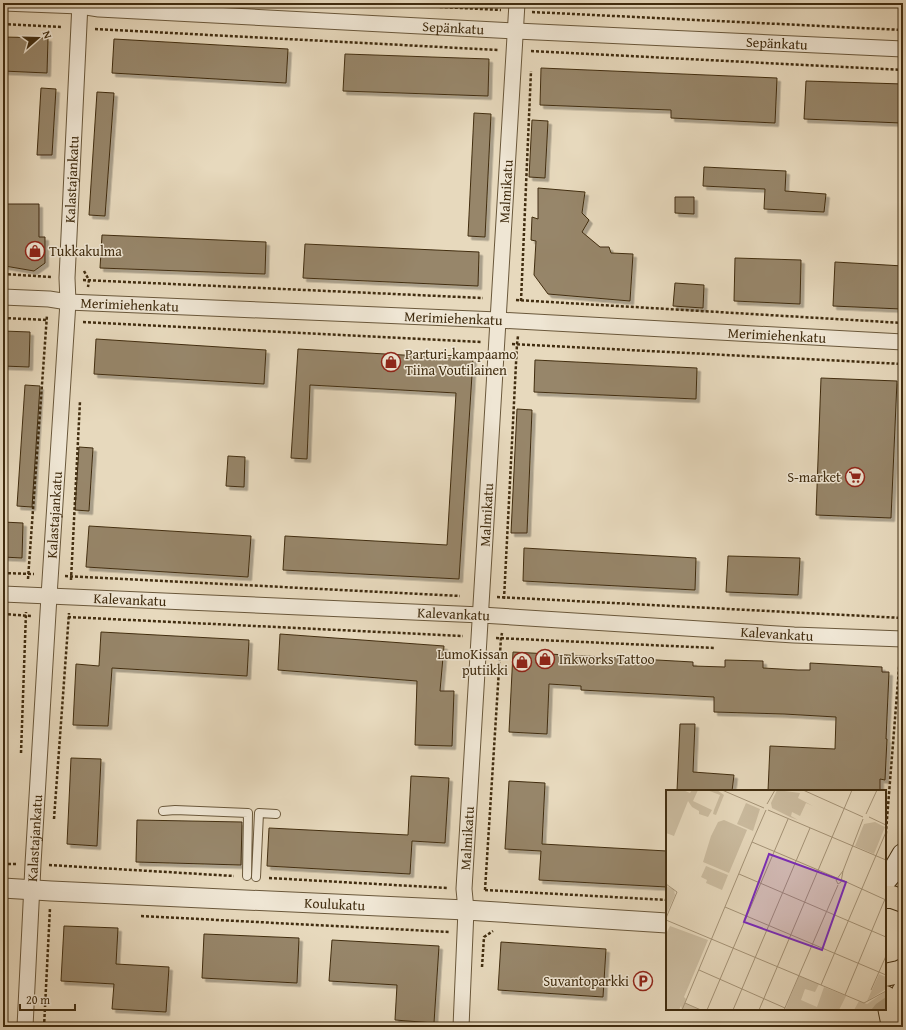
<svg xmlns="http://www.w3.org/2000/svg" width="906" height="1030" viewBox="0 0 906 1030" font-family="'Gentium Book Plus',serif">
	<defs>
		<filter id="shadow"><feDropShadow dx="3.5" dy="3.5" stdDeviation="0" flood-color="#0004"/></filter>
	</defs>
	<rect width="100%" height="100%" fill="#e7d9bd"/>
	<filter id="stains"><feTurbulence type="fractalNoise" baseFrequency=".005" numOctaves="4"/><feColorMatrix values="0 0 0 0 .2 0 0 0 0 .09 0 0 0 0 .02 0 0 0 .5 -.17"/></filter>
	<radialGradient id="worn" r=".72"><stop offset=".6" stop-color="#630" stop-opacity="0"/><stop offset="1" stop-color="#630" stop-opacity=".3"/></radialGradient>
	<path fill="#97866a" stroke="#412d10" filter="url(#shadow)" d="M3,37L48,38L47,73L3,71Z
		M114,39L288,49L286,83L112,73Z
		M345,54L489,59L488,96L343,91Z
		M541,68L777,78L775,123L671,118V110L540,105Z
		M806,81L903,84L901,123L804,119Z
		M41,88L56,89L52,155H37Z
		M97,92L114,93L105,216L89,215Z
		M474,113L491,114L485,237L468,236Z
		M532,120L548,121L545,178L529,177Z
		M704,167L786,171L785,191L826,194L824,212L764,209L765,189L703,186Z
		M538,188L585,192L582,213L589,220L582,232L600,247H609L611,253L633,254L630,301L548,294L534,275L536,241L531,240L532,217L538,219Z
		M675,197H694V214L675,213Z
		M4,204H39V237H45V263L34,271L5,266Z
		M102,235L266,242L265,274L100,268Z
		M305,244L479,252L478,286L303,278Z
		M735,258L801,260L800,304L734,301Z
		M835,262L903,266L901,309L833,306Z
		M675,283L704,285L703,308L673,306Z
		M3,331L30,332L29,367L3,366Z
		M96,339L266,350L264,384L94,374Z
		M298,349L473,359L459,579L283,570L285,536L447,545L456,393L310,385L307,459L291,458Z
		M535,360L697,368L696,399L534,392Z
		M821,378L897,381L891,518L816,515Z
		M25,385L40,386L32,507L17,506Z
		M517,409L532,410L527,533H511Z
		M79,447L93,448L89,511L75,510Z
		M228,456L245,457L244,487L226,486Z
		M3,522L23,523L22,558L3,557Z
		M89,526L251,536L248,577L86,567Z
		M524,548L696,558L695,590L523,581Z
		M728,556L800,558L798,595L726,592Z
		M101,632L249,640L247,676L112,668L108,726L73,725L76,664L99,666Z
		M280,634L444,646L440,691H454L452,746L415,745L417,681L278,670Z
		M513,652L693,662V666L725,667V660L763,661V668L798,670H810V663L882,667V672H889L886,739H887L885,780L880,779V791H768L770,746L835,749L836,717L784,714L714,712V697L581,690V686L549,684L547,734L509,732Z
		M680,724H695L693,772L734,775L732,791H677Z
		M71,758L101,759L97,846L67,844Z
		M411,776L449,778L445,843L412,841L410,874L267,866L269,828L408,835Z
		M509,781L545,783L542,844L667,851V887L539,880L541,851L505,849Z
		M137,820L242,822L241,865L136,862Z
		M64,926L118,928L116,964L169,967L166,1012L112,1009L114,984L61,981Z
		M204,934L299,938L297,983L202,978Z
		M332,940L439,946L434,1023L395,1020L397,985L329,981Z
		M501,942L606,949L603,997L498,990Z"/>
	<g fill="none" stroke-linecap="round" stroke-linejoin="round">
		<g stroke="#6a583b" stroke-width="10">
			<path id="service" d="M163,811L175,810L248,813L247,876
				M256,877L259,813L276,814"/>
		</g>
		<g stroke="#6a583b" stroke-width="17">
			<g id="minor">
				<path id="s1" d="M3,3L80,6L99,9L516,31L903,49"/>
				<path id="s2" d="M3,297L49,299L68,302L498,320L903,342"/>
				<path id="s3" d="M3,594L481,615L794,635L903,639"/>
				<path id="s4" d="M25,1027L33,864L49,596L68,302L67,278L80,3"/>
				<path id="s5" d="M461,1027L466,910L464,889L517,3"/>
			</g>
		</g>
		<g stroke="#6a583b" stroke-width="21">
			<g id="tertiary">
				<path id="s6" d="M3,888L51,891L466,910L667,923"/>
			</g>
		</g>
		<g stroke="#412d10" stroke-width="24">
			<path id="secondary" d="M885,880L896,867L903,855"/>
		</g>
		<g stroke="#412d10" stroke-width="24">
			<path id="primary" d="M885,897H892L903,901
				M885,975L899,972L903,970
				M903,992L902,997L903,1019
				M885,997L888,1002L893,1027"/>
		</g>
		<path stroke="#412d10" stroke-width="2.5" stroke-dasharray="3 2" stroke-linecap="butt" d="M360,3L501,10
			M532,12L903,30
			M3,24L62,27
			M95,29L498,50
			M531,51L903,70
			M84,271L89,280L88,287
			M3,274L52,277
			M83,280L483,298
			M516,300L903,323
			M521,301L531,71
			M3,318L48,320
			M83,322L481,342
			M512,344L903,364
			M3,573L34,574
			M65,576L460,596
			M28,579L47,315
			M71,580L80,401
			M497,597L903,618
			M504,599L517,344L518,336
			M3,614L31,616
			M68,617L463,636
			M902,619L903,609
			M496,638L715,648
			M21,753L26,612
			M54,819L69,613
			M885,844L900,656
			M3,864H16
			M49,865L234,876
			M269,878L448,888
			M485,890L501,638L502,633
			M485,890L667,900
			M141,916L450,932
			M482,967L484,937L493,931
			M44,1027L50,908"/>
		<use href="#service" stroke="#efe6d4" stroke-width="8"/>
		<use href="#minor" stroke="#efe6d4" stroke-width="15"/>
		<use href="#tertiary" stroke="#efe6d4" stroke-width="19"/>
		<use href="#secondary" stroke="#efe6d4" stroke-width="22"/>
		<use href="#primary" stroke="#e7d9bd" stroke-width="22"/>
	</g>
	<defs>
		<g id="shop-ring" transform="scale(1)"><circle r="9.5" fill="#efe6d4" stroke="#8f2418" stroke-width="1.5"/><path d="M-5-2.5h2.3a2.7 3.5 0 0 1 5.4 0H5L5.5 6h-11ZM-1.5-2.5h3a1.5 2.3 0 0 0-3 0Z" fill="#8f2418"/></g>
		<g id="supermarket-ring" transform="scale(1)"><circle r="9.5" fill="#efe6d4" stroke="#8f2418" stroke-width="1.5"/><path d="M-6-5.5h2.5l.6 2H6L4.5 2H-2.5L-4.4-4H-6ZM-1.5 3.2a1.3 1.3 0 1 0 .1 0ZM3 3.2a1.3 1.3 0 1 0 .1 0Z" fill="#8f2418"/></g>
		<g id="parking-ring" transform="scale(1)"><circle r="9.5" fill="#efe6d4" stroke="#8f2418" stroke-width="1.5"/><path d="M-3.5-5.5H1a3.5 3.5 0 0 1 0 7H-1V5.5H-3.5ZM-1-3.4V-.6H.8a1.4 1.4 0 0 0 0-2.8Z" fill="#8f2418"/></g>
	</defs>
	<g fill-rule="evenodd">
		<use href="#shop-ring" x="35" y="251"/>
		<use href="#shop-ring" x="391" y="362"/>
		<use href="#supermarket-ring" x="855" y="477"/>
		<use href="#shop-ring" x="545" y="659"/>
		<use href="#shop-ring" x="522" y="662"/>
		<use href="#parking-ring" x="643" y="981"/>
	</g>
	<g text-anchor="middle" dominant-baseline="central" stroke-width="3" stroke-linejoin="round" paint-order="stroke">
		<g font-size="14" fill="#412d10" stroke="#efe6d4">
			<text stroke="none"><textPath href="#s1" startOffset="451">Sepänkatu</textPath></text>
			<text stroke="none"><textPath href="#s1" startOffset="775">Sepänkatu</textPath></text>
			<text stroke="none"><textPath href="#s4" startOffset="849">Kalastajankatu</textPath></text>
			<text stroke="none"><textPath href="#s5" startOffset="837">Malmikatu</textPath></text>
			<text stroke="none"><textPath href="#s2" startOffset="127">Merimiehenkatu</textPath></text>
			<text stroke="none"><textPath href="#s2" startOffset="451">Merimiehenkatu</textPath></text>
			<text stroke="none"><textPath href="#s2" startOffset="775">Merimiehenkatu</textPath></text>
			<text stroke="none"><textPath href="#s4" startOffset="513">Kalastajankatu</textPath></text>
			<text stroke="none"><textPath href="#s5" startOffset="513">Malmikatu</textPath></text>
			<text stroke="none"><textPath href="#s3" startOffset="127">Kalevankatu</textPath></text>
			<text stroke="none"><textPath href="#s3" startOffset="451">Kalevankatu</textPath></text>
			<text stroke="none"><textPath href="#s3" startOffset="775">Kalevankatu</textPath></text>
			<text stroke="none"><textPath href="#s4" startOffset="189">Kalastajankatu</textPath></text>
			<text stroke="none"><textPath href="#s5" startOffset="189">Malmikatu</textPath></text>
			<text stroke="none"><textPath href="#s6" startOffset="332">Koulukatu</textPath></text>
		</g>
		<g font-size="14" fill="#412d10" stroke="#efe6d4" text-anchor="start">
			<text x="49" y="251">Tukkakulma</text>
			<text x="405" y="354">Parturi-kampaamo<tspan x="405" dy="16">Tiina Voutilainen</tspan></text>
			<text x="841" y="477" text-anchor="end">S-market</text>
			<text x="508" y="654" text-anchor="end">LumoKissan<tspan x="508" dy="16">putiikki</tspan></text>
			<text x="559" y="659">Inkworks Tattoo</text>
			<text x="629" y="981" text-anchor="end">Suvantoparkki</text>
		</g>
	</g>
	<g transform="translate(666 790)">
		<rect width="220" height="220" fill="#e7d9bd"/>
		<path d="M0,0H17L24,3L26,0H32L27,11L46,20L42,27L33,24V21L26,17L22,11L8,46L0,43ZM41,0H51L58,5L50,25L47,24L48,20L54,5ZM111,0L134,3L132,8L147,16L140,13L134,26L126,22L125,26L132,30L124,27L106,18L105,13ZM80,13L94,19L87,41L71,34ZM58,30L81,40L63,83L37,72L45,46L52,32ZM209,32L219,37L208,64L189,56L198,34ZM40,76L62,85L56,100L40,93L41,90L35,87ZM0,96L8,99L9,105L0,125ZM4,136L42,150L18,207L20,209L19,213L35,220H16L15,216L13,220H0V144ZM213,184L220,187V199L201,211ZM133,186L153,194L149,202L139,199L135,210L151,217L158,197L180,206L173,220H119ZM220,201V207L205,220H188L193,211L201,214Z" fill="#cbbca0"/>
		<path d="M220,207V220H205L210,214Z" fill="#af9f82"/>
		<path fill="none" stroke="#a59478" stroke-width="1" d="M56,0L98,18M137,0L197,27M101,14L109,0M100,20L86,52L171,88M102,20L220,70M200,24L211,0M203,27L220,35M177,81L170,90L172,94L175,92L177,81L197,29M73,84L220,147M176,90L220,110M0,94L11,102L0,128M59,117L220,185M0,130L198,213L220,201M33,180L119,218M155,195L220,42M205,200L220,166M179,205L219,109M19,213L35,220M16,220L86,52M41,220L122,29M67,220L144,38M93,220L186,0M118,220L172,95"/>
		<path fill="#7b2cbf" fill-opacity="0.15" stroke="#7b2cbf" stroke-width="2" d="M103,64L180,92L156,160L78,132Z"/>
		<rect width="220" height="220" fill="none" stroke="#412d10" stroke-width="2"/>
	</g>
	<rect width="906" height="1030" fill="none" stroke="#e7d9bd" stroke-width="16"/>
	<rect x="4" y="4" width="898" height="1022" fill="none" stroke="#412d10" stroke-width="2"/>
	<rect x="8" y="8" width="890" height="1014" fill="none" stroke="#412d10"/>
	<g transform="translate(38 38) rotate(70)" stroke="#efe6d4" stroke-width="3" paint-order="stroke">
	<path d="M0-3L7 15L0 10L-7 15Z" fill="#412d10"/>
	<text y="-6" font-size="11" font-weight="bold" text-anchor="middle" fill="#412d10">N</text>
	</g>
	<path d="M20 1004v6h55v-6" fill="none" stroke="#412d10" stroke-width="2"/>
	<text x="26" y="1004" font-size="12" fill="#412d10" stroke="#efe6d4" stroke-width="3" paint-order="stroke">20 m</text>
	<rect width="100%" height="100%" filter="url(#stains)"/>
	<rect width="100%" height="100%" fill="url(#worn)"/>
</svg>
